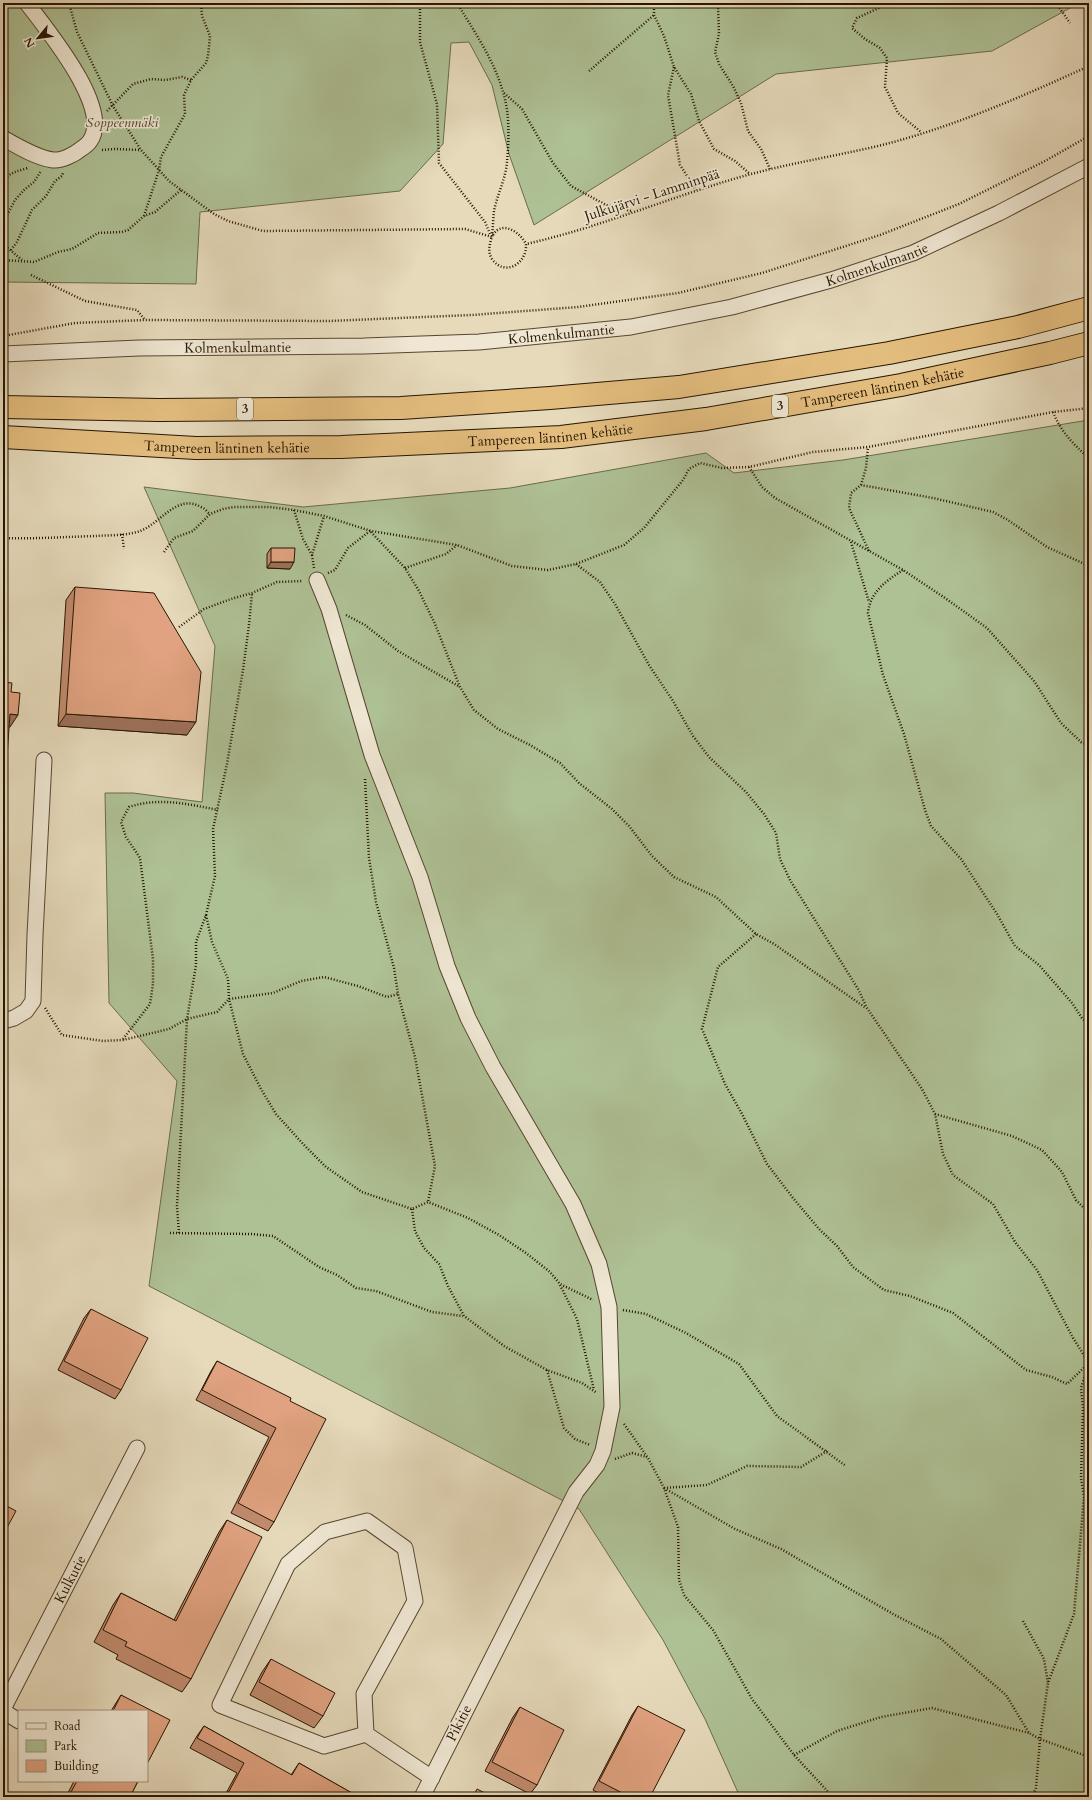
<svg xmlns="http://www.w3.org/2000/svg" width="1092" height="1800" viewBox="0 0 1092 1800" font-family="Cardo,serif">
	<rect width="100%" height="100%" fill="#e6dabb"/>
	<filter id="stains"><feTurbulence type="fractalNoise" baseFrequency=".005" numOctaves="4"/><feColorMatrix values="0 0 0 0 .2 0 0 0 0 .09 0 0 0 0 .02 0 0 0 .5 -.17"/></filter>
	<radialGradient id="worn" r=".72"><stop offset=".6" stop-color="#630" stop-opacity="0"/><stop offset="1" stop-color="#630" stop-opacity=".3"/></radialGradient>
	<path fill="#aec195" stroke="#6a6b4b" d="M3,3H1079L992,51L776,74L534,225L509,154L492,85L469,42L451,43L443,144L400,191L200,212L196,284L3,282Z
		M1089,420V1797H740L705,1719L663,1640L579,1509L149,1286L177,1081L109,1003L105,793H133L202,802L215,646L144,487L303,507L510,488L706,453L734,473L843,460Z"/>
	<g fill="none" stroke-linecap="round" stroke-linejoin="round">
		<g stroke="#574630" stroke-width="17">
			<g id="minor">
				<path d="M3,138C17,146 37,158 53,160C62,161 75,154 81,149C84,147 88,144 90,141C113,108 46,29 27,3"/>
				<path id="s1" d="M3,354L139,348L364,346L479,342L631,327L732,307L831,280L913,253L999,213L1089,166"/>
				<path d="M317,580L329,609L372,755L420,877L447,966L468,1018L493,1067L573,1204L599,1264L609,1307L612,1407L603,1451L597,1465L576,1492L422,1797"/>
				<path d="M3,1021L14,1018L26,1011L33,1001L35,935L44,760"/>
				<path id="s2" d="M3,1709L137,1448"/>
				<path d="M3,1711L19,1721"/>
				<path d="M366,1734L324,1746L220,1705L288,1564L325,1532L367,1521L405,1548L415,1601L364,1694L366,1734L432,1778"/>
			</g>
		</g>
		<g stroke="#271501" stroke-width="24">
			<g id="highway">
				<path d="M3,407L159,410L401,408L550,398L679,387L889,353L1018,327L1089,308"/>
				<path id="s3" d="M3,437L196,448L341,447L561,437L706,419L901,385L1050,353L1089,343"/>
			</g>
		</g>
		<path stroke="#271501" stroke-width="2.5" stroke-dasharray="1 2" stroke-linecap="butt" d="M69,3L77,32L113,106L141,150L169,181L214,214L228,221L263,231L465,229L492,237
			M420,3V42L437,104L439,163L485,222L491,236
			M457,3C474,31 494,60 503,92C510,114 509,139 507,162C506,178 497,195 494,211C493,219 493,228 492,236C490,244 487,251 492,259C505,277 527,264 526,244C602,227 675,195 751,174C792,163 835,156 878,146C951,128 1021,97 1089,66
			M654,3V15L664,36L674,67L691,94L699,121L714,149L735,161L750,174
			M720,3L718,5L719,34L715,52L719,64L733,86L741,103L748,131L761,149L770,169
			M890,3L857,18L852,28L865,39L880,48L887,58L885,87L898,113L921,132
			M1056,3L1070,23
			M674,67L668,95L680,165L696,190
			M589,71L654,15
			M504,93L522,109L553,163L571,186L606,205L631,211
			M107,111L133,84L151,79L165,80L182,77L191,80
			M102,150L115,149L141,150
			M3,181C10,172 18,171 28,168
			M144,216L159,170L161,157L185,114L184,95L191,80L206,63L208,56L210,36L202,16L201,3
			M3,223L15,200L24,190L34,182L41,171
			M493,235C502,220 520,232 526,244
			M3,244L22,260
			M11,250L17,242L32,210L46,196L55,181L62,176L63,173
			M3,260L34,262L58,252L72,249L98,233L122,232L128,230L144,216L155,212L181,190
			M31,275L85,301L137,310L145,320
			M3,336L75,323L145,320L329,321L472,315L578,307L678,293L762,273L880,235L959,204L1045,161L1089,136
			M1053,412C1061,432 1073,444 1089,458
			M749,467L762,487L775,498L903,570L945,598L987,628L1034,681L1061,723L1081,742L1089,745
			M861,485L866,468L868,447
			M294,510L303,539L312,555
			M371,532L405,568L419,591L435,624L460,687L474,710L498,729L530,745L560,763L579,783L612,809L629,826L652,856L674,877L716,897L756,934L774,944L866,1008
			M122,534L124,549
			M3,538C34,539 64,537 95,536C109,535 126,536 140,531C160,524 177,493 201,507C205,508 207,512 210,514
			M851,542L869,602
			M869,551L849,508L851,493L861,485L933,498L993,512L1008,520L1047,547L1089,566
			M164,552L174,538L193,531L210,514L223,509L234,507H270L294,510L324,516L371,531L457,545L512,566L548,570L576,564L624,545L644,528L683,480L689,469L700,463L722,468L749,467L813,452L868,447L1053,412L1089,408
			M576,564L600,582L615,604L649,665L673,701L693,736L709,757L746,792L764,814L776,833L780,859L790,880L858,989L867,1008L922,1089L935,1114L943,1154L953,1175L993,1204L1015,1242L1037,1270L1073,1338L1089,1363
			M314,568L312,555L324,516
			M405,568L446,554L457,545
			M903,570C886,581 870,592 868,613L883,675L904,734L925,810L931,826L961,859L997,914L1015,946L1039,965L1072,1003L1082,1018L1089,1025
			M328,573L335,570L348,548L370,531
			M346,615L365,625L398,651L460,687
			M179,627L204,609L231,599L252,593L277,582L303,581
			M365,779L369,858L376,902L394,968L398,994L415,1057L435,1166L428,1202
			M206,915L212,942L228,979L229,999L243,1054L261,1089L276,1114L304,1145L326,1167L362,1192L412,1209L428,1202L468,1218L499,1235L526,1253L550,1272L560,1284L593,1300
			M756,934L718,967L702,1029L725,1084L742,1114L767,1164L793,1198L819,1229L837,1246L853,1267L884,1290L910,1296L953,1313L1026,1370L1052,1377L1067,1384L1089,1363
			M45,1008L62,1035L103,1041L123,1040L169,1029L187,1019L217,1012L229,999L273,993L301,981L324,977L358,986L387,997L398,994
			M123,1039L150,1004L153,984V959L140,858L126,837L121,822L129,807C159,797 188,804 218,810
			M935,1114L1012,1136L1042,1150L1062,1172L1076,1200L1089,1213
			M412,1209L415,1231L424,1248L439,1264L448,1286L464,1316L504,1346L547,1370L582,1383L597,1393
			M170,1233L251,1234L273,1236L319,1267L337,1275L356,1288L376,1291L432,1312L463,1316
			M179,1233L177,1206L187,1019L196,965V942L206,915L215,876L213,829L227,764L243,670L249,625L252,593
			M560,1285L577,1319L594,1390
			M623,1310L646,1314L686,1333L739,1364L777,1416L846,1466
			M547,1370L564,1428L575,1439L590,1445
			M624,1424L648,1458L664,1488L678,1527L679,1580L684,1595L713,1630L752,1699L794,1755L833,1797
			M615,1459L632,1453L647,1457
			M664,1488L735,1529L781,1549L893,1614L941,1639L1006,1695L1029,1733L1040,1739L1089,1757
			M664,1488L707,1485L747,1466L801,1467L827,1451
			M1084,1497L1089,1499
			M1023,1621L1044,1659L1048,1683
			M794,1755L837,1731L881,1717L932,1708L1029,1733
			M1032,1797L1036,1788L1040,1739L1048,1683L1074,1614L1084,1497L1081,1478L1083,1408L1081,1388L1089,1363"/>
		<use href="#minor" stroke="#efe7d3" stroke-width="15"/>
		<use href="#highway" stroke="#e3bd7e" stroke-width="22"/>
	</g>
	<path fill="#c18b6e" stroke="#271501" d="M271,548L290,569L267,568V554Z
		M75,587L187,735L58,726L66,600Z
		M91,1309L121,1390L115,1399L58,1370L84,1318Z
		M217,1361L290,1401L274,1522L268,1531L231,1513L269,1437L196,1400L211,1371Z
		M227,1520L191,1679L182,1692L116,1659L118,1655L94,1642L113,1605L121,1593L174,1620L219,1532Z
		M271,1659L323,1716L314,1728L250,1695L262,1672Z
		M121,1695L147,1711H111Z
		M638,1706L650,1797H605L593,1790L632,1715Z
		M520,1707L537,1785L530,1794L485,1771L513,1717Z
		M204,1726L291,1775L299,1763L359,1797H224L237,1773L190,1748L197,1736Z
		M74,1781H138L130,1797H66Z"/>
	<path fill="#9d715a" stroke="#271501" d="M271,562H294L290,569L267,568Z
		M10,714L18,715L10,727H3Z
		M66,714L196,722L187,735L58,726Z"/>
	<path fill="#e0a280" stroke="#271501" d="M271,548H295L294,562H271Z
		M75,587L154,593L201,672L196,722L66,714Z
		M3,682L12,683L11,692L20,693L18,715L10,714L3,813Z
		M91,1309L148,1338L121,1390L64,1361Z
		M217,1361L291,1398L290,1401L326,1419L274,1522L238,1503L276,1428L202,1390Z
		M3,1504L16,1511L3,1535Z
		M227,1520L262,1537L191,1679L125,1646L127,1642L103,1630L121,1593L176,1621Z
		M271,1659L335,1693L323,1716L259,1682Z
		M121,1695L170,1720L147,1764V1711H113Z
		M638,1706L685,1730L650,1797H630L599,1781Z
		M520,1707L564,1730L537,1785L492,1762Z
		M204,1726L292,1775L299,1763L359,1797H226L244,1763L197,1738Z
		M77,1781H138L130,1797H76L70,1794Z
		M477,1789L493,1797H473Z"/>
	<g text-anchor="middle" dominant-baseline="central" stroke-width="3.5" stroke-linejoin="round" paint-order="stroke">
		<g fill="#efe7d3" stroke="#635440" stroke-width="1">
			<rect x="772" y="395" width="16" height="22" rx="3"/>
			<rect x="237" y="398" width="16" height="22" rx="3"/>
		</g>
		<g font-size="13" font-weight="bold" fill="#271501">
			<text x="780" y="406">3</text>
			<text x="245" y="409">3</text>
		</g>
		<g font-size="14" font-style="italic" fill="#50492d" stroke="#efe7d3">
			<text x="122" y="122">Soppeenmäki</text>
		</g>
		<g font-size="14" fill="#271501" stroke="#efe7d3">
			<text transform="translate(652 195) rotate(-18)">Julkujärvi - Lamminpää</text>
			<text stroke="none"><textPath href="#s1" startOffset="883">Kolmenkulmantie</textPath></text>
			<text stroke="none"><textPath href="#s1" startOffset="559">Kolmenkulmantie</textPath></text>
			<text stroke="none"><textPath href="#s1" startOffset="235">Kolmenkulmantie</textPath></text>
			<text stroke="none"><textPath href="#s3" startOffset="884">Tampereen läntinen kehätie</textPath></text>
			<text stroke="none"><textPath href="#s3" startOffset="548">Tampereen läntinen kehätie</textPath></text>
			<text stroke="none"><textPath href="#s3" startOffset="224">Tampereen läntinen kehätie</textPath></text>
			<text stroke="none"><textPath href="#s2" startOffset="146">Kulkutie</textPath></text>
			<text transform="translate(459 1723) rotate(-63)">Pikitie</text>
		</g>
	</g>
	<rect width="1092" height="1800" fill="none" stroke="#e6dabb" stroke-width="16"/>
	<rect x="4" y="4" width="1084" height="1792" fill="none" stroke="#271501" stroke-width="2"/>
	<rect x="8" y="8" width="1076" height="1784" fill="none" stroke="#271501"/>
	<rect x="18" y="1710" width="130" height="72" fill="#efe7d3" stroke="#9f937f"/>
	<rect x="26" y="1723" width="20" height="6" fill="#efe7d3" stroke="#9f937f"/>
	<text x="54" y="1730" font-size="12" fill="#271501">Road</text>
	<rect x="26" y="1740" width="20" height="12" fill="#aec195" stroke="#9f937f"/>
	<text x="54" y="1750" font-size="12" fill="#271501">Park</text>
	<rect x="26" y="1760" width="20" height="12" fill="#e0a280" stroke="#9f937f"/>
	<text x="54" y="1770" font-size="12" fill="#271501">Building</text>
	<g transform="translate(38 38) rotate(241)" stroke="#efe7d3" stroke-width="3" paint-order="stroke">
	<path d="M0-3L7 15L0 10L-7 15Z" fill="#271501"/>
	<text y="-6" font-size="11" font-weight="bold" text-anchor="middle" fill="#271501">N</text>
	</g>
	<rect width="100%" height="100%" filter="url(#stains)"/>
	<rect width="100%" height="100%" fill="url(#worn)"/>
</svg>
